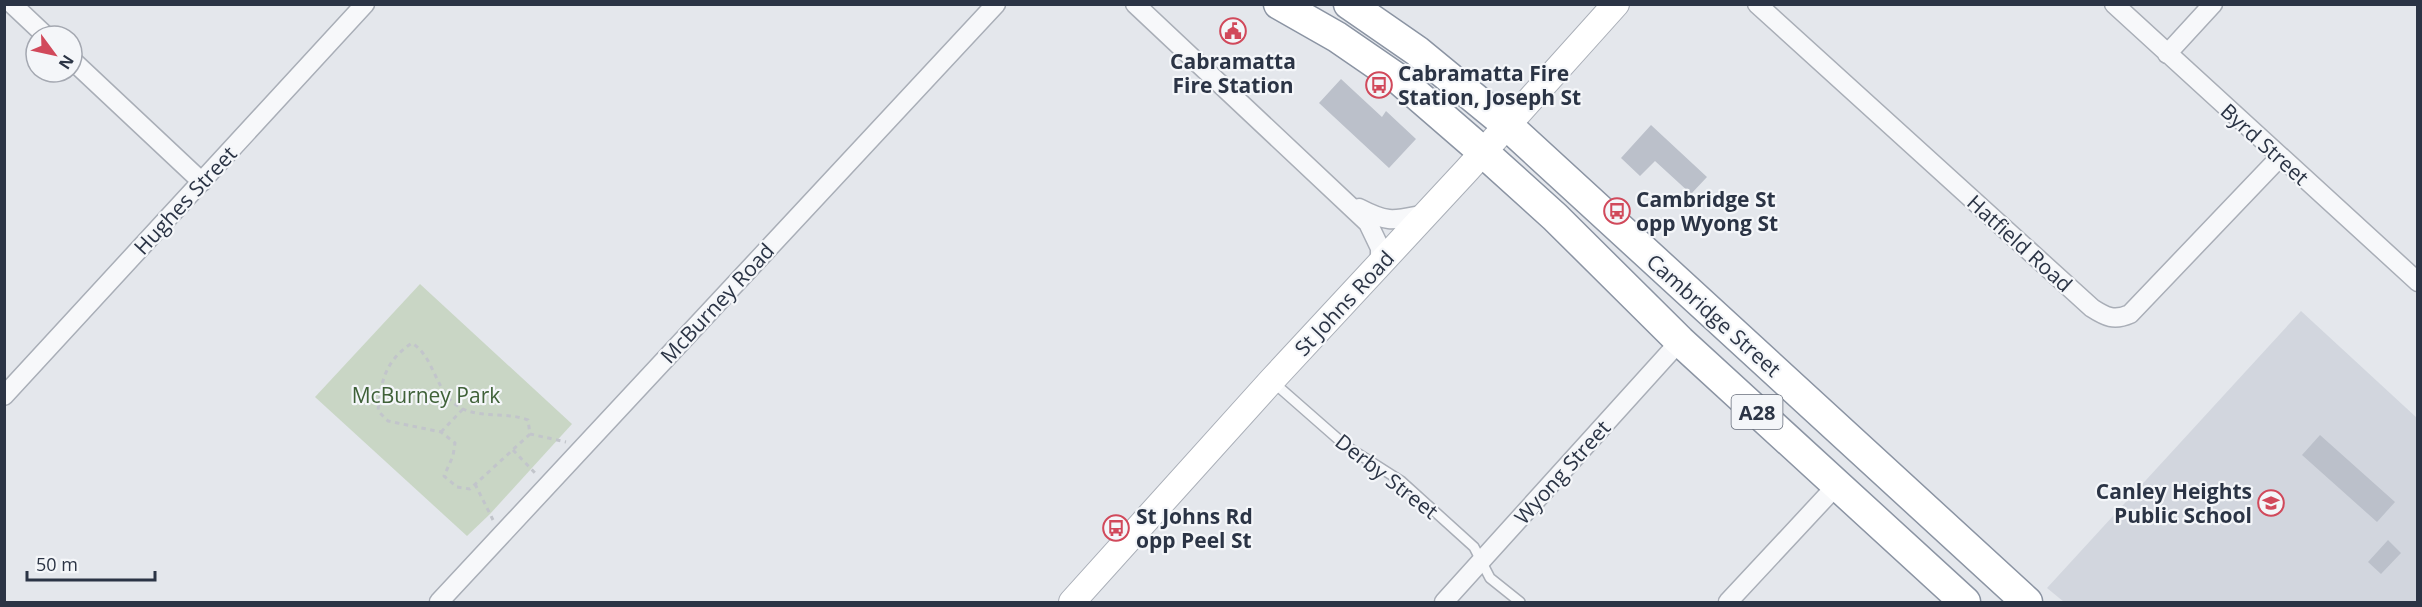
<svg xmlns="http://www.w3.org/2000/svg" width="2422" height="607" viewBox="0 0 2422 607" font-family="'Open Sans',sans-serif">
	<rect width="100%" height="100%" fill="#e4e7ec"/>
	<path fill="#d2d6de" d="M2301,311L2417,418V602H2064L2047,588Z"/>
	<path fill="#c9d6c5" d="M420,284L572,424L490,514L467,536L315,397Z"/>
	<path fill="#bbc0ca" d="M1341,79L1382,117L1386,111L1416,139L1389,168L1319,103Z
		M1651,125L1707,177L1691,194L1655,161L1640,176L1621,158Z
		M2320,435L2395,502L2377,522L2302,455Z
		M2388,540L2401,553L2381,574L2368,562Z"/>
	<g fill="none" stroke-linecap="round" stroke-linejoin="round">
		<g stroke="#a9aeb7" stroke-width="12">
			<path id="service" d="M1273,382L1346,446L1401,481L1474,547L1490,578L1520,602"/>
		</g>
		<g stroke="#a9aeb7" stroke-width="21">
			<path id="minor" d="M12,4L46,36
				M1135,4L1368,223L1380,248V264
				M1757,4L2092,308C2106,317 2114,321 2130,314L2280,157
				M2114,4L2418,282
				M2167,54L2213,4
				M72,60L202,182
				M1359,208C1390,224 1394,220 1426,214
				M4,396L365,4
				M439,602L996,4
				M1444,602L1680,341
				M1728,602L1837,485"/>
		</g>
		<g stroke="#a9aeb7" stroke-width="28">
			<path id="secondary" d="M1072,602L1272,380L1467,170L1616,4"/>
		</g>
		<g stroke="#8b94a3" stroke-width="33">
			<path id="trunk" d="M1279,4L1337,37L1401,81L1483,152L1555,217L1680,341L1965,602
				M1349,4L1417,51L1507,125L2027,602"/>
		</g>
		<path stroke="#c2c5cb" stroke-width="3" stroke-dasharray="4.5 4.5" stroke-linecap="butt" d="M441,432L463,409
			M530,434L470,489L457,487L444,476L453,456L455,443L441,432L388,421L378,411C381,381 385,361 412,343C436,358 435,396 463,409C483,418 508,412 528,420L530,434L566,442
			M513,450L535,473
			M475,484L493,520"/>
		<use href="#service" stroke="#f7f8fa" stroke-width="9"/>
		<use href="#minor" stroke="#f7f8fa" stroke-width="18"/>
		<use href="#secondary" stroke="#fff" stroke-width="26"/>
		<use href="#trunk" stroke="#fff" stroke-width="30"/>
	</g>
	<defs>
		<g id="civic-ring" transform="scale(1.35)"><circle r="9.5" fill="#f4f6f9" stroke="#d1495b" stroke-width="1.5"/><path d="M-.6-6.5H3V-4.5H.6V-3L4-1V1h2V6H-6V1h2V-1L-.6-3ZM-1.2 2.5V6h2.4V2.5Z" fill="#d1495b"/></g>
		<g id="bus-ring" transform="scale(1.35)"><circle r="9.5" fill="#f4f6f9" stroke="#d1495b" stroke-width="1.5"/><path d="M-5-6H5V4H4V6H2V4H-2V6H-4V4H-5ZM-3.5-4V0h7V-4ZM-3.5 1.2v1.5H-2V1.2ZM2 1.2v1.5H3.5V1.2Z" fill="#d1495b"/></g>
		<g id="school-ring" transform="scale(1.35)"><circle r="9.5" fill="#f4f6f9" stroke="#d1495b" stroke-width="1.5"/><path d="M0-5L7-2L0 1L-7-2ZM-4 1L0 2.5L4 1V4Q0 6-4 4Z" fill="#d1495b"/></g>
	</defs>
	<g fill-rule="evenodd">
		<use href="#civic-ring" x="1233" y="31"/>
		<use href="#bus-ring" x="1379" y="85"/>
		<use href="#bus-ring" x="1617" y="211"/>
		<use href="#school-ring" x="2271" y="503"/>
		<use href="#bus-ring" x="1116" y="528"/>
	</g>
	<g text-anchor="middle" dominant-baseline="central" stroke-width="4.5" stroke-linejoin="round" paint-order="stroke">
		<rect fill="#f4f6f9" stroke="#676e7b" stroke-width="1.5" x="1731.5" y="395" width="51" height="34" rx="4.5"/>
		<g font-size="20" font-weight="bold" fill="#2b3445">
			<text x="1757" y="412">A28</text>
		</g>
		<g font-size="21" font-weight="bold" fill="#2b3445" stroke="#f4f6f9" text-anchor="start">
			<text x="1233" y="61" text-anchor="middle">Cabramatta<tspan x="1233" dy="24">Fire Station</tspan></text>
			<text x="1398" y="73">Cabramatta Fire<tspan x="1398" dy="24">Station, Joseph St</tspan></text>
			<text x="1636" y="199">Cambridge St<tspan x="1636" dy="24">opp Wyong St</tspan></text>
			<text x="2252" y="491" text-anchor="end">Canley Heights<tspan x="2252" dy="24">Public School</tspan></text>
			<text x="1136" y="516">St Johns Rd<tspan x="1136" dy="24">opp Peel St</tspan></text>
		</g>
		<g font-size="21" fill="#2b3445" stroke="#f4f6f9">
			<text transform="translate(2265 144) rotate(42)">Byrd Street</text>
			<text transform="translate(185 200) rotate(-47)">Hughes Street</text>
			<text transform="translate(2020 243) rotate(42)">Hatfield Road</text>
			<text transform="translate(717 303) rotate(-47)">McBurney Road</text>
			<text transform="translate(1344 303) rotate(-47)">St Johns Road</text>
			<text transform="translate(1714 315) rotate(42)">Cambridge Street</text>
			<text transform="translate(1562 472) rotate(-48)">Wyong Street</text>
			<text transform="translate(1387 476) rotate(38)">Derby Street</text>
		</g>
		<g font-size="21" fill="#3f6138" stroke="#f4f6f9">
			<text x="426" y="395">McBurney Park</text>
		</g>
	</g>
	<rect width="2422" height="607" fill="none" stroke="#2b3445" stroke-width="12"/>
	<g transform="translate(54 54) rotate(123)"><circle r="28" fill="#f4f6f9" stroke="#a4a8b1" stroke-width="1.5"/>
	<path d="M0-4.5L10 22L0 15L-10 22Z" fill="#d1495b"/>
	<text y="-9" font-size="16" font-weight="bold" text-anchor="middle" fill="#2b3445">N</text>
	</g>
	<path d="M27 571v9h128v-9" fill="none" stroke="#2b3445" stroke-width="3"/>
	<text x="36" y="571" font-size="18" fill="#2b3445" stroke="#f4f6f9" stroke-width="4.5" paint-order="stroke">50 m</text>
</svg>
